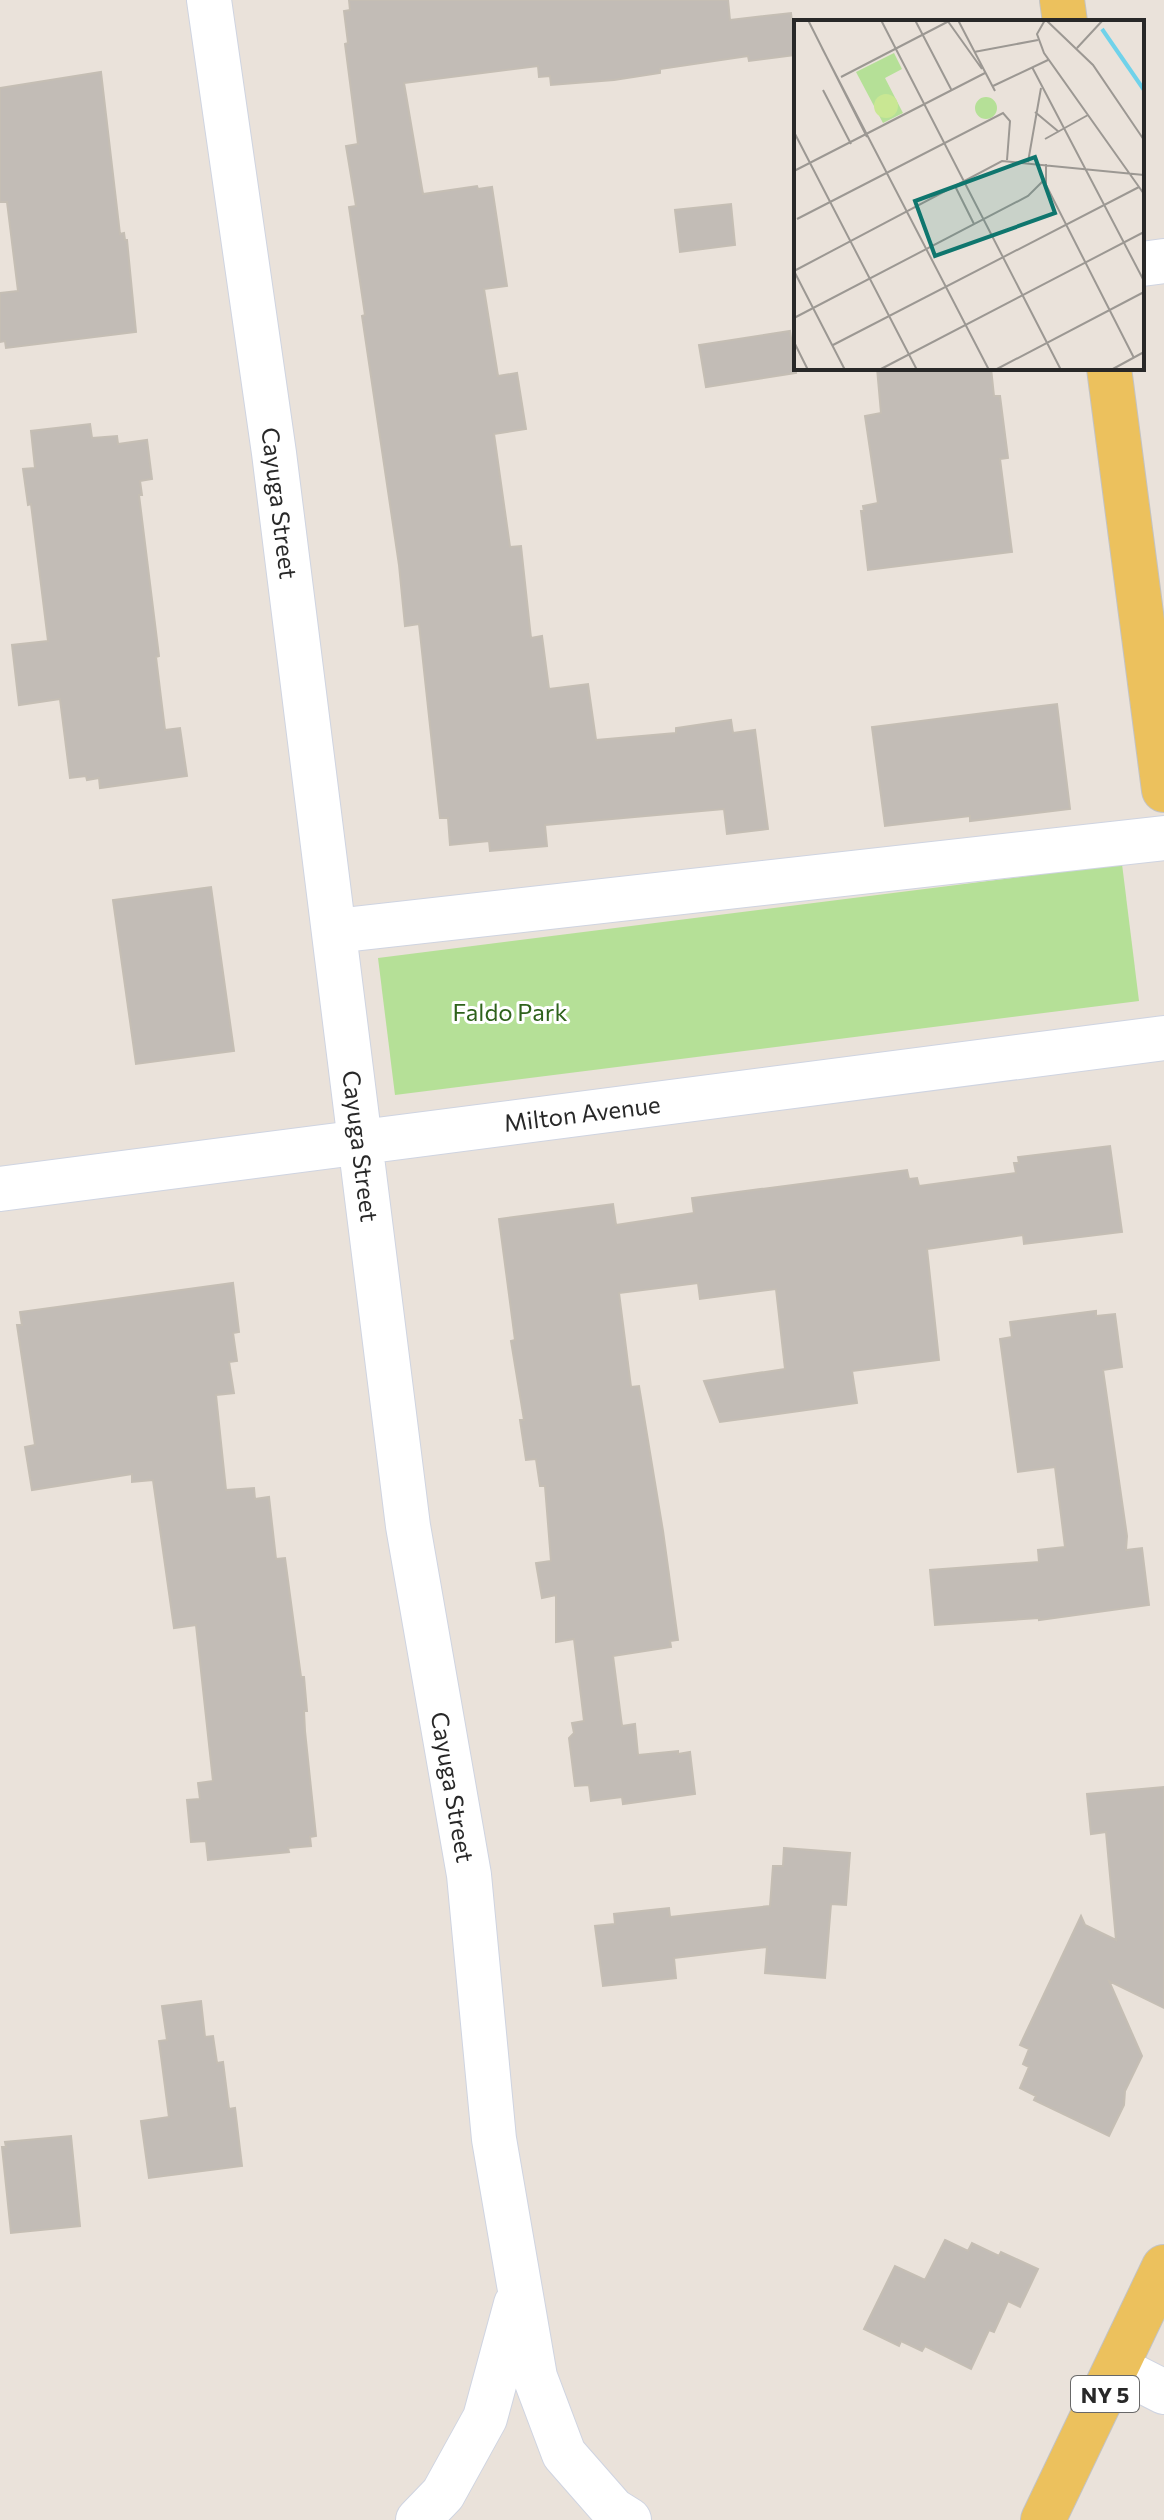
<svg xmlns="http://www.w3.org/2000/svg" width="1164" height="2520" viewBox="0 0 1164 2520" font-family="Commissioner,sans-serif">
	<rect width="100%" height="100%" fill="#eae2da"/>
	<path fill="#b5e097" d="M1122,864L1139,1001L395,1095L378,958Z"/>
	<path fill="#c2bcb6" stroke="#c5beb4" stroke-width="2" d="M349,0H728L730,20L791,13L796,55L749,61L748,56L660,69V73L614,80L551,85L550,76L539,77L538,66L404,83L423,194L477,186L478,189L492,187L507,286L484,289L498,376L517,373L526,429L494,434L510,547L521,546L531,638L542,636L549,689L588,684L596,740L676,733V728L731,720L733,733L755,730L768,829L727,834L724,809L545,825L547,846L490,851L489,841L450,845L448,818H440L419,624L405,626L399,565L362,316L365,315L349,207L356,206L346,146L358,144L345,44L348,43L344,11L350,10Z
		M101,72L120,234L124,233L125,240H127L136,332L6,348L5,341L0,342V293L18,291L7,202H0V88Z
		M731,204L735,245L680,252L675,210Z
		M790,331L796,373L706,387L699,345Z
		M877,368H991L994,396H1000L1008,458L1000,459L1012,552L868,570L861,511H864L863,506L878,503L865,416L881,413Z
		M90,424L92,438L117,436L118,444L147,440L152,479L140,481L142,495H139L159,656L156,657L165,730L180,728L187,776L100,788L99,778L87,780L86,776L70,778L60,699L19,705L12,645L48,641L31,504L28,505L23,469L35,468L31,431Z
		M1057,704L1070,809L970,821V816L885,826L872,727Z
		M211,887L234,1051L136,1064L113,900Z
		M1110,1146L1122,1232L1024,1244L1023,1235L927,1249L939,1360L852,1371L857,1403L720,1422L704,1381L785,1369L776,1289L700,1299L698,1283L619,1293L631,1387L639,1386L663,1531L678,1640L670,1641L671,1647L613,1656L622,1726L635,1724L638,1755L678,1751V1754L690,1752L695,1794L623,1804L622,1797L591,1801L589,1785L575,1786L569,1738L574,1733L572,1723L584,1721L574,1639L556,1642V1595L542,1598L536,1563L551,1561L545,1486H540L536,1459L526,1460L520,1420H524L511,1341L515,1340L499,1219L613,1204L616,1225L694,1213L692,1198L907,1170L909,1179L917,1178L919,1186L1016,1173L1014,1163H1019L1018,1157Z
		M233,1283L239,1332L233,1333L237,1361L229,1362L234,1393L216,1395L226,1490L254,1488L255,1499L269,1497L276,1559L285,1558L301,1677H304L307,1711H304L305,1731L316,1836L310,1837L311,1846L288,1848L289,1852L208,1860L206,1841L191,1842L187,1800L200,1799L198,1783L213,1781L196,1625L174,1628L153,1480L132,1482V1474L32,1490L25,1447L35,1445L17,1325H22L20,1312Z
		M1096,1311V1316L1115,1314L1122,1367L1103,1370L1127,1536L1126,1550L1142,1548L1149,1605L1039,1620V1618L935,1625L930,1570L1039,1562L1038,1550L1065,1547L1055,1467L1018,1472L1000,1339L1012,1337L1010,1322Z
		M1164,1787V2008L1109,1981L1142,2056L1125,2091L1124,2105L1109,2136L1034,2100L1036,2096L1020,2088L1029,2067L1023,2064L1029,2049L1020,2045L1081,1916L1085,1925L1116,1940L1106,1832L1091,1834L1087,1794Z
		M784,1848L850,1853L846,1905L831,1904L825,1978L765,1973L767,1947L674,1958L676,1978L603,1986L595,1926L615,1924L614,1914L669,1908L670,1917L770,1906L773,1866H783Z
		M201,2001L205,2037L213,2036L217,2063L223,2062L229,2109L235,2108L242,2166L149,2178L141,2121L169,2117L159,2041L167,2040L162,2006Z
		M71,2136L80,2226L11,2233L2,2147H6L5,2142Z
		M945,2240L968,2251L972,2243L999,2256L1001,2252L1038,2269L1020,2307L1008,2301L994,2332L989,2330L971,2369L925,2346L922,2351L901,2341L899,2346L864,2329L895,2266L925,2280Z"/>
	<g fill="none" stroke-linecap="round" stroke-linejoin="round">
		<g stroke="#cfd4e1" stroke-width="46">
			<path id="minor" d="M209,0L274,453L408,1526L469,1875L494,2139L535,2377L564,2454L613,2510L629,2520
				M1142,264L1164,261
				M335,931L1164,838
				M0,1189L1164,1038
				M1117,2368L1164,2392
				M418,2520L443,2494L485,2418L516,2304"/>
		</g>
		<g stroke="#c3c3c3" stroke-width="46">
			<path id="major" d="M1062,0L1065,22
				M1109,368L1164,790
				M1043,2520L1164,2267"/>
		</g>
		<use href="#minor" stroke="#fff" stroke-width="44"/>
		<use href="#major" stroke="#ecc15d" stroke-width="44"/>
	</g>
	<g text-anchor="middle" dominant-baseline="central" stroke-width="6" stroke-linejoin="round" paint-order="stroke">
		<rect fill="#fff" stroke="#686868" stroke-width="2" x="1071" y="2376" width="68" height="36" rx="6"/>
		<g font-size="22" font-weight="bold" fill="#282828">
			<text x="1105" y="2394">NY 5</text>
		</g>
		<g font-size="24" fill="#282828" stroke="#fff">
			<text transform="translate(280 503) rotate(83)">Cayuga Street</text>
			<text transform="translate(582 1113) rotate(-7)">Milton Avenue</text>
			<text transform="translate(361 1146) rotate(83)">Cayuga Street</text>
			<text transform="translate(453 1787) rotate(80)">Cayuga Street</text>
		</g>
		<g font-size="24" fill="#2e621b" stroke="#fff">
			<text x="510" y="1011">Faldo Park</text>
		</g>
	</g>
	<g transform="translate(794 20)">
		<rect width="350" height="350" fill="#eae2da"/>
		<path d="M100,33L108,49L91,58L109,93L89,103L62,52ZM181 88a11 11 0 1 1 22 0a11 11 0 1 1-22 0Z" fill="#b5e097"/>
		<path d="M80 86a12 12 0 1 1 24 0a12 12 0 1 1-24 0Z" fill="#c9e793"/>
		<path fill="none" stroke="#6fd2ea" stroke-width="4" d="M308,9L350,70"/>
		<path fill="none" stroke="#9c9893" stroke-width="2" d="M14,0L73,117M87,0L267,350M121,0L158,71M153,0L188,49M164,0L201,71M251,0L243,14L250,33L350,174M252,0L299,45L350,120M28,28L195,350M283,28L309,0M180,32L244,20M238,47L350,261M47,57L157,0M199,66L254,40M29,70L57,124M241,92L265,112M0,112L123,350M251,119L294,95M234,142L247,68M252,144V165L340,338M0,151L191,53M161,166L180,204M3,199L209,93L216,101L213,140M0,251L51,350M0,251L208,141L350,155M0,298L234,176L251,159M0,322L14,350M39,325L345,167M85,350L350,212M201,350L350,272M317,350L350,332"/>
		<path fill="#0f766e" fill-opacity="0.15" stroke="#0f766e" stroke-width="4" d="M241,137L261,193L141,236L121,181Z"/>
		<rect width="350" height="350" fill="none" stroke="#282828" stroke-width="4"/>
	</g>
</svg>
